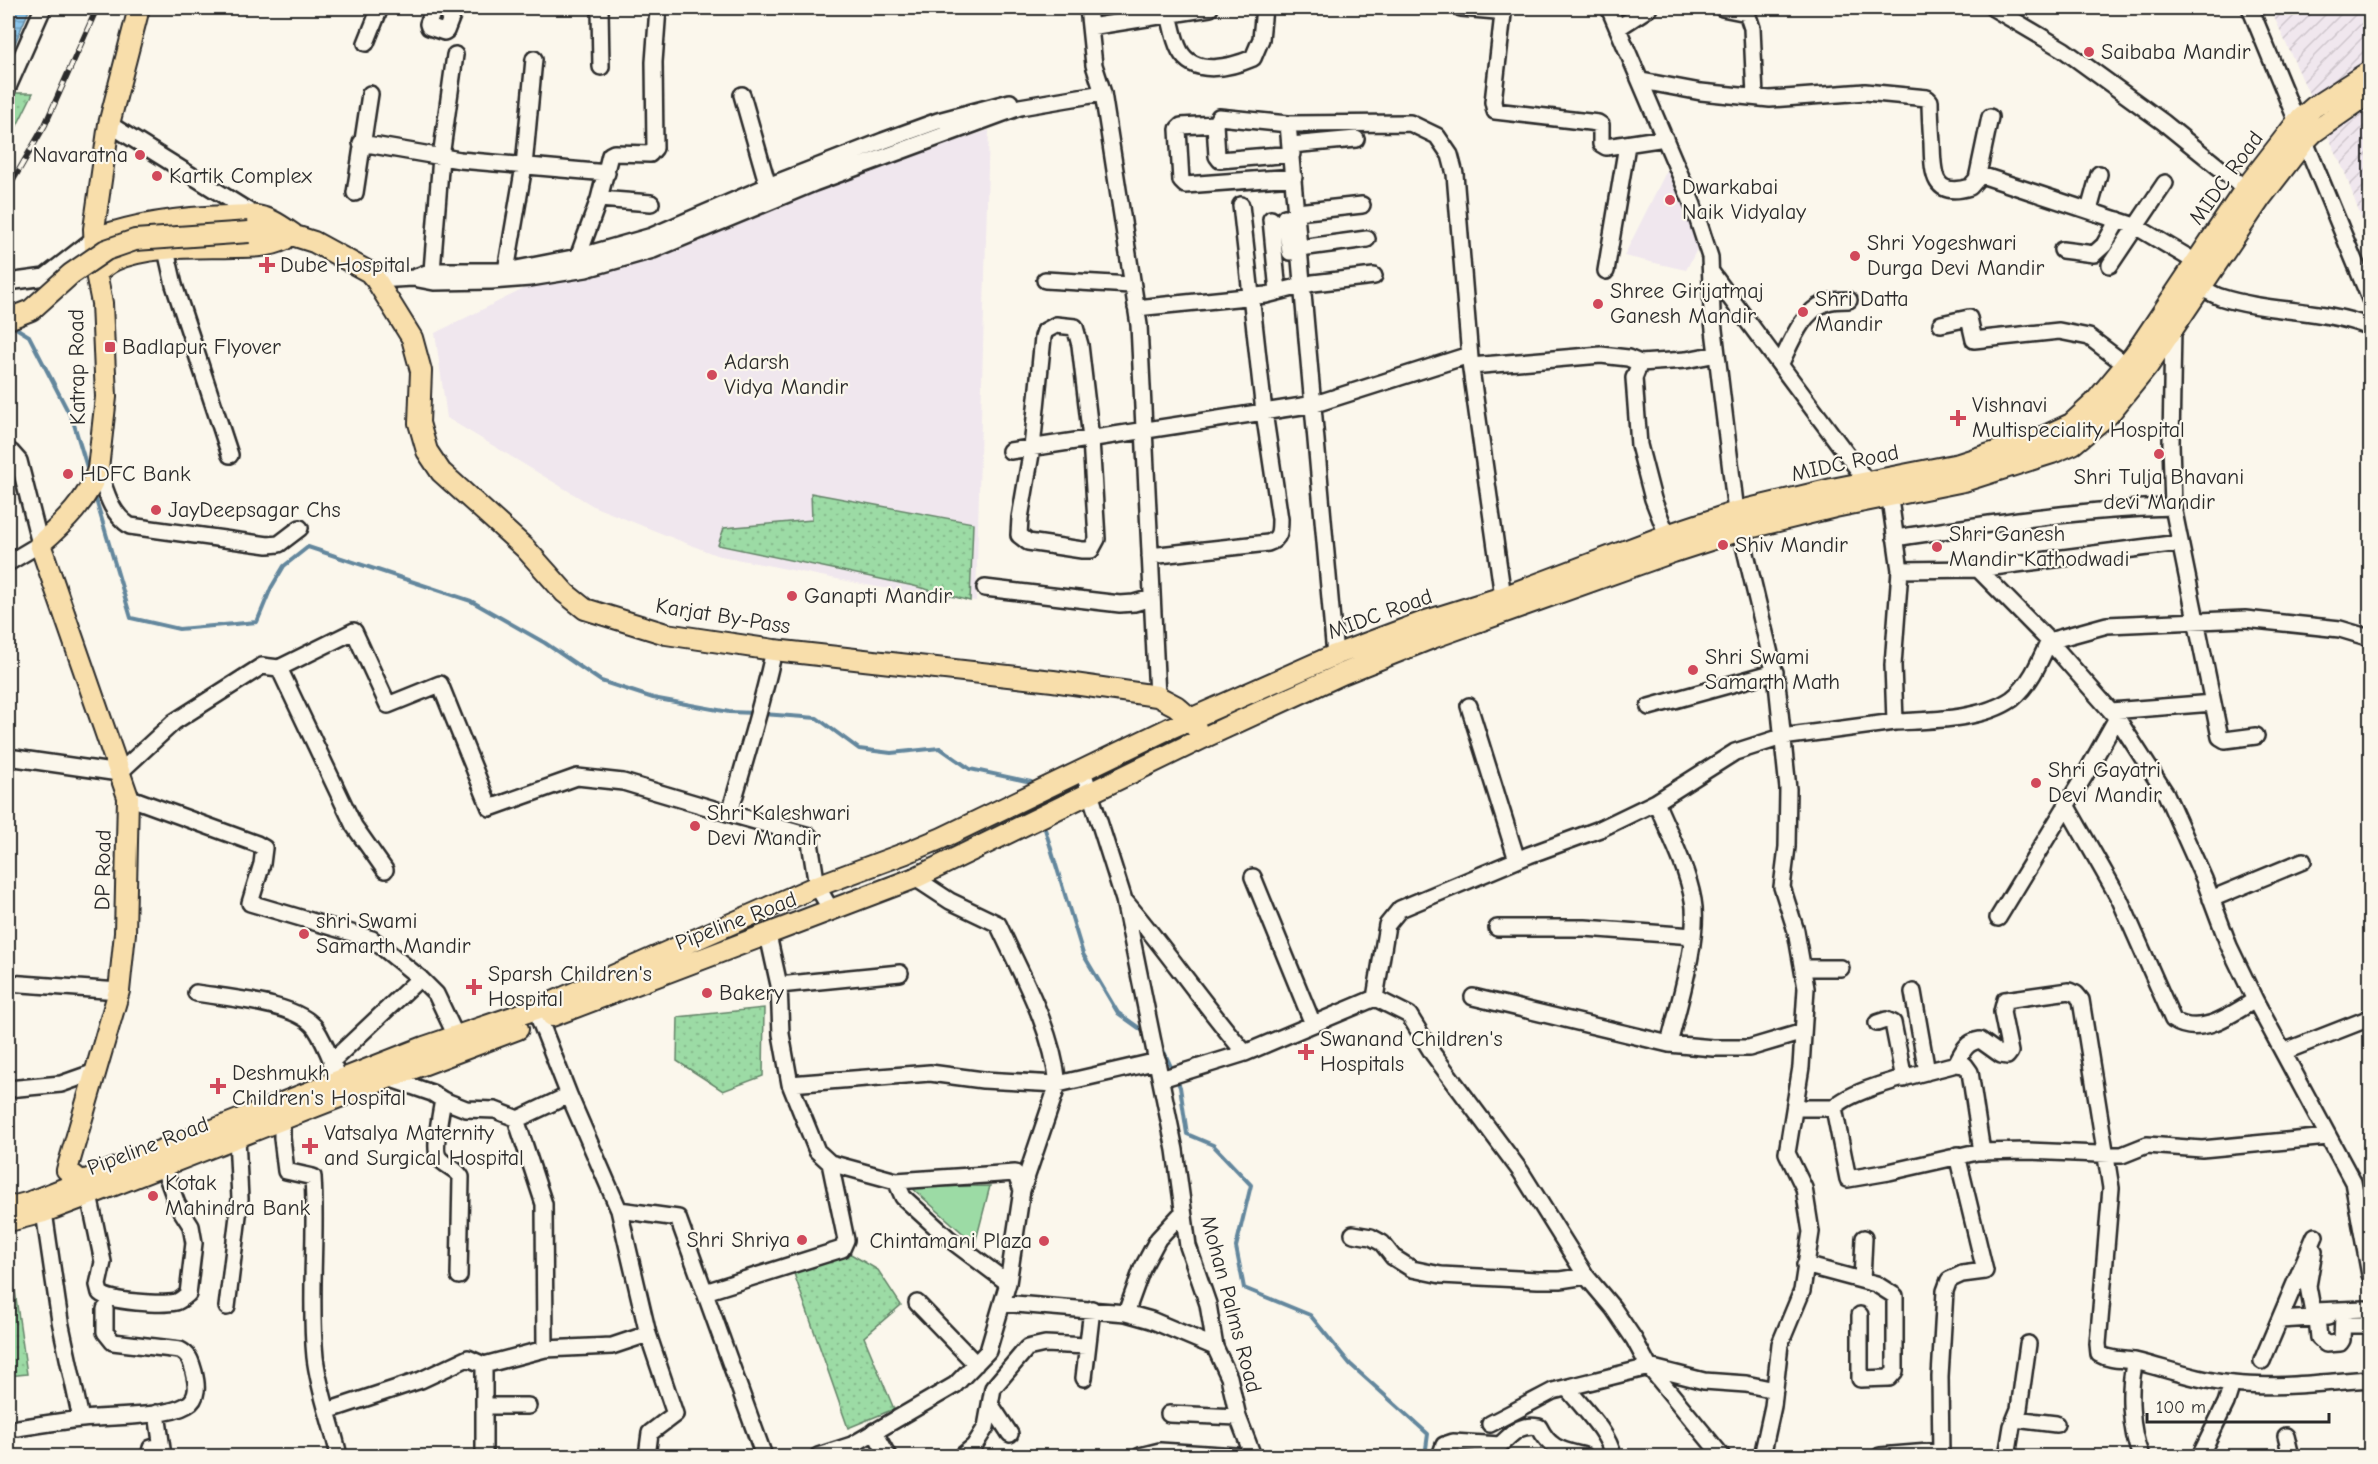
<svg xmlns="http://www.w3.org/2000/svg" width="2378" height="1464" viewBox="0 0 2378 1464" font-family="'Comic Neue',sans-serif">
	<defs>
		<pattern id="industrial-furrows" width="10" height="10" patternUnits="userSpaceOnUse" patternTransform="scale(1.5)"><rect width="10" height="10" fill="#f0e7ee"/><path d="M-1 1l2-2M0 10L10 0M9 11l2-2" fill="none" stroke="#cec6cc"/></pattern>
		<pattern id="park-dots" width="8" height="8" patternUnits="userSpaceOnUse" patternTransform="scale(1.5)"><rect width="8" height="8" fill="#9cdba5"/><path d="M2 2h.1M6 6h.1" fill="none" stroke="#87bc8e" stroke-width="1.8" stroke-linecap="round"/></pattern>
		<pattern id="water-rules" width="6" height="5" patternUnits="userSpaceOnUse" patternTransform="scale(1.5)"><rect width="6" height="5" fill="#8ac4e9"/><path d="M0 2.5h6" fill="none" stroke="#719fbd"/></pattern>
	</defs>
	<rect width="100%" height="100%" fill="#fbf7ec"/>
	<filter id="ink" filterUnits="userSpaceOnUse"><feTurbulence type="fractalNoise" baseFrequency=".0167" numOctaves="2"/><feDisplacementMap in="SourceGraphic" scale="12" xChannelSelector="R" yChannelSelector="G"/><feConvolveMatrix kernelMatrix="1 2 1 2 8 2 1 2 1" color-interpolation-filters="sRGB"/></filter>
	<g filter="url(#ink)">
		<path fill="#f0e7ee" d="M989,130L976,601L877,587L716,555L595,507L447,418L435,333L568,267L739,215Z
			M1671,162L1703,238L1686,270L1624,256Z"/>
		<path fill="url(#industrial-furrows)" d="M2270,8H2370V243L2345,173Z"/>
		<path fill="#9cdba5" stroke="#648368" stroke-width="1.5" d="M990,1186L975,1244L911,1187Z"/>
		<path fill="url(#park-dots)" stroke="#648368" stroke-width="1.5" d="M8,93H33L8,144Z
			M811,493L973,523L970,601L914,586L718,545L724,528L812,520Z
			M764,1008L763,1076L723,1091L677,1061L678,1017Z
			M844,1250L878,1270L901,1305L864,1337L894,1409L848,1428L791,1265Z
			M15,1291L27,1374L8,1376V1293Z"/>
		<path fill="url(#water-rules)" stroke="#64879d" stroke-width="1.5" d="M8,8H30L8,59Z"/>
		<g fill="none" stroke-linecap="round" stroke-linejoin="round">
			<path stroke="#64879d" stroke-width="4" d="M11,325L29,336L73,421L89,474
				M94,493L131,618L179,629L257,622L271,588L284,566L308,547L471,601L545,643L601,681L653,698L729,712L756,713
				M763,714L817,718L859,749L891,753L940,748L970,769L1031,782
				M1045,829L1083,954L1118,1013L1146,1033
				M1160,1043L1173,1071
				M1176,1078L1180,1087L1187,1134L1213,1145L1251,1185L1236,1247L1244,1288L1310,1315L1350,1364L1428,1434L1425,1456"/>
			<g stroke="#2b2b2b" stroke-width="20">
				<path id="minor" d="M434,8L428,24L429,27L444,32L446,31L455,8
					M600,8L601,67
					M1088,8L1094,65L1103,93L1139,325L1157,696
					M1461,8L1496,11L1503,14L1493,102L1495,111L1598,123L1601,125V144L1606,147L1665,138
					M1609,8L1693,205L1710,257L1712,313L1736,512L1777,683L1788,789L1787,847L1782,887L1796,931L1806,988L1801,1067L1787,1153L1804,1188L1811,1232L1802,1291L1780,1344L1773,1406L1762,1456
					M1722,8L1747,13L1752,28L1755,97
					M1993,8L2064,50L2163,122L2253,195
					M2250,8L2370,299
					M1169,14C1172,26 1174,40 1180,51C1194,77 1232,67 1253,58L1261,39L1264,8
					M1090,27L1210,8
					M1618,28L1649,8
					M366,43L380,8
					M1642,81L1701,92L1770,99L1865,92L1927,98L1930,101C1930,115 1931,129 1932,143C1933,170 1931,199 1970,187L1977,179L1990,117
					M8,87L43,8
					M742,95L768,186
					M109,124L255,215
					M1215,124L1219,117L1288,124L1410,123L1437,136L1450,155L1455,174L1470,358
					M1288,124L1335,655
					M361,143L460,160L607,173
					M1291,145L1356,139
					M1292,154L1220,160L1217,156L1215,124L1181,126L1178,129L1181,181L1185,185L1294,177
					M1978,174L2135,226L2196,262
					M355,193L370,94
					M599,199L651,203
					M2089,210L2099,174
					M1297,212L1362,205
					M1285,217L1290,252
					M1271,219L1278,292
					M1300,248L1367,239
					M166,250L174,285L230,455
					M2062,250L2094,254L2104,245L2118,220
					M579,263L578,257L599,199L610,155L614,153L650,154L655,148L654,62L658,8
					M2110,265L2165,183
					M432,271L441,157L455,55
					M506,271L524,166L534,59
					M1606,271L1627,145
					M1711,272L1868,483
					M413,278L432,271H506L578,257L652,236L768,186L883,141L938,121L1010,102
					M376,280L413,278L434,282L491,281L530,278L586,269L653,250L814,183L1020,107L1103,93
					M1045,280L1131,285
					M8,282L45,277L95,238
					M2191,282C2201,287 2210,293 2220,297C2269,313 2322,308 2370,327
					M1136,308L1266,295L1313,283L1374,276
					M1941,324L1969,318L1974,340L2059,331L2089,337L2126,365
					M1056,325L1075,327L1080,345L1091,439L1097,539L1091,550H1082L1028,542L1019,535L1020,518L1032,448L1043,337L1045,331Z
					M1780,365C1791,343 1801,313 1825,303C1832,300 1842,300 1849,300
					M1471,366L1601,355L1628,358L1640,363
					M8,451L11,452L19,461L40,544L8,563
					M1010,451L1315,404L1469,355L1503,597
					M98,469C106,491 110,513 130,526L268,545L279,544L300,528
					M1888,485L1900,570L1893,665L1895,722C1931,720 1982,720 2012,699C2030,685 2040,661 2049,641L2117,718L2166,794L2204,879L2229,946L2255,1000L2353,1182L2370,1275
					M1667,535L1653,499L1639,445L1634,378L1640,363L1686,360L1717,354
					M1895,538C1988,524 2080,509 2173,507
					M1150,556L1268,543C1280,539 1280,531 1280,519L1264,412L1241,205
					M1978,569L2179,543
					M1900,570L1978,569L2049,641L2107,625L2245,619L2340,629L2370,638
					M985,588L1120,604L1134,603L1152,598
					M774,650C763,703 746,756 731,809L734,815L809,836L817,886L831,910
					M279,668L354,826L385,870
					M2213,703L2220,737L2225,740L2256,736
					M1469,706L1517,860
					M1649,707L1775,672
					M2111,711L2213,703L2173,507L2171,443L2173,328
					M8,757L119,773L174,722L262,666L279,668L354,631L388,705L440,684L490,808L577,777L623,782L734,815
					M1083,771L1124,900L1175,1150L1188,1246L1208,1304L1215,1347L1229,1377L1238,1417L1253,1456
					M128,797L257,844L264,848L262,864L250,903L372,939L420,978L436,994L456,1036
					M1656,802C1669,833 1687,867 1693,900C1700,936 1678,1007 1669,1044L1713,1048H1749L1803,1032
					M2066,805L2120,900L2173,1020C2200,1038 2232,1014 2255,1000
					M1253,877L1313,1024
					M2211,899L2303,861
					M1124,900C1166,949 1203,1004 1245,1053L1375,998L1387,925L1400,909L1529,855L1600,829L1656,802L1735,752L1782,737L1895,722
					M1998,918L2085,775L2117,718
					M1497,928H1585L1693,936
					M768,935L779,985L781,1034L790,1084L817,1151L830,1163L896,1181L903,1197L948,1238L1008,1283
					M1803,968H1841
					M8,983L119,991
					M779,985L900,973
					M1913,992L1927,1072
					M196,993C227,998 299,1003 316,1029C326,1044 332,1063 340,1080
					M1473,997L1669,1044
					M1375,998L1409,1015L1433,1054L1521,1172L1586,1276L1613,1308L1634,1339L1649,1367L1704,1381L1746,1384L1775,1390
					M540,1021L569,1095L619,1210L678,1218L764,1456
					M1877,1023L1886,1020L1893,1023L1904,1079
					M2283,1052L2370,1018
					M331,1062L420,978
					M1956,1064C1962,1052 1966,1042 1980,1040L2001,1055L2007,1056L2010,1052L2002,1012L2005,1000L2069,991L2076,994L2081,1000L2111,1188L2098,1344L2099,1354C2111,1361 2126,1359 2139,1362C2170,1370 2201,1381 2233,1384C2278,1389 2325,1382 2370,1379
					M388,1078L432,1093L443,1100L466,1109L495,1110L518,1119
					M1161,1079L1245,1053
					M790,1084L930,1073L983,1080L1058,1084L1158,1061
					M8,1089L61,1084L95,1072
					M569,1095L518,1119V1125L544,1204L545,1349L612,1346L648,1334
					M443,1100C441,1112 433,1150 439,1158C445,1166 456,1168 461,1177L459,1276
					M1796,1108H1834L1848,1179L1889,1172L1977,1152L2028,1151L2122,1155L2147,1145L2202,1149L2328,1137
					M1834,1108C1851,1088 1928,1072 1956,1064L1965,1065L1970,1072L1982,1152
					M282,1119V1138L286,1171L313,1177C317,1237 309,1298 315,1357C319,1392 332,1423 339,1456
					M896,1181L1015,1173L1022,1190
					M89,1195L103,1262L98,1285L100,1293C110,1302 162,1305 176,1302C180,1301 184,1297 188,1294L194,1243L191,1226L177,1204L163,1166
					M619,1210L648,1334L675,1414L650,1433L647,1456
					M44,1212L60,1321L81,1419
					M1353,1234L1371,1237L1382,1243L1393,1257L1412,1269L1441,1275L1538,1280H1560L1586,1276
					M2314,1251L2308,1286L2312,1308L2314,1311L2365,1309
					M1805,1265L1876,1284L1895,1296V1371L1889,1378L1860,1379V1315
					M1862,1280L1864,1238
					M705,1292L842,1249L846,1240L830,1163
					M917,1303L976,1364
					M1002,1303L1126,1313L1151,1320L1215,1347
					M227,1307L240,1199L237,1137
					M1126,1313L1142,1269L1158,1239L1183,1212
					M2317,1318L2319,1338L2326,1344L2340,1343L2342,1340L2343,1316
					M2280,1320L2328,1317
					M2343,1325H2370
					M2135,1361C2128,1388 2130,1431 2141,1456
					M2262,1361L2315,1236
					M484,1365V1456
					M1084,1378L1092,1309
					M1567,1388C1582,1407 1609,1433 1613,1456
					M991,1405L1010,1434
					M485,1406H528
					M327,1411L421,1380L468,1358L484,1365L545,1349
					M157,1413L163,1456
					M1169,1414L1238,1417
					M2015,1419L2056,1424
					M1490,1424L1553,1391L1649,1367L1722,1456
					M18,1428C39,1425 60,1421 82,1419C108,1416 165,1418 187,1405C199,1398 197,1384 194,1372C191,1362 190,1355 180,1350L113,1342L105,1332V1309
					M874,1431L888,1456
					M2286,1436L2291,1456
					M149,1456L151,1448L161,1446
					M818,1456L852,1445L955,1385L988,1351L1008,1283L1022,1190L1058,1084C1052,1028 1021,974 998,924L950,901L915,878
					M962,1456L974,1446L986,1427L993,1388L1027,1348L1045,1344L1087,1346
					M1140,1456L1160,1451L1237,1456
					M1440,1456L1444,1445L1453,1442L1500,1445C1513,1433 1520,1423 1539,1427C1550,1449 1561,1450 1584,1456
					M1880,1456L1941,1451
					M1941,1456L1940,1377L1945,1291L1949,1280L1962,1274L1985,1271L1957,1155
					M2007,1456L2012,1426L2019,1409L2028,1344
					M2200,1456L2226,1403L2232,1384"/>
			</g>
			<g stroke="#2b2b2b" stroke-width="24">
				<path id="major" d="M249,232L295,236L314,242L369,272L376,280L412,338L421,371L419,423L427,451L441,472L525,548L565,593L585,609L666,634L774,650L1053,681L1157,696L1176,706L1192,720L1196,728
					M95,238C138,223 183,217 228,216C237,216 247,214 256,216C271,218 281,226 293,234
					M96,273C102,269 108,263 115,260C151,245 196,248 234,247C252,247 269,247 284,240
					M552,1016L915,878L1201,739L1342,674L1432,638L1673,552L1741,530L1835,507L1964,481L2052,453L2073,444L2109,414L2148,366L2260,199L2304,142L2314,132L2370,93
					M86,1190L81,1181L67,1170L119,991L125,933L128,797L40,544C63,524 89,499 98,469L106,397L102,303L96,273L94,229L109,124L139,8
					M8,1208L30,1202L424,1047L542,1007L817,886L906,853L942,838L1168,729L1335,655L1426,621L1503,597L1667,535L1736,512L1832,489L1959,464L2045,436L2071,424L2095,402L2134,355L2245,189L2297,122L2314,107L2370,71
					M13,1220L44,1212L89,1195L388,1078L518,1029"/>
			</g>
			<use href="#minor" stroke="#fbf7ec" stroke-width="15"/>
			<use href="#major" stroke="#f8deab" stroke-width="20"/>
			<g stroke="#2b2b2b" stroke-width="6">
				<path id="rail" d="M8,189L45,125L97,8"/>
			</g>
			<use href="#rail" stroke="#fbf7ec" stroke-width="4" stroke-dasharray="11" stroke-linecap="butt"/>
			<g stroke="#2b2b2b" stroke-width="24" stroke-linecap="butt">
				<path id="major-bridge" d="M8,319L31,310L71,274L106,250L135,240L249,232"/>
			</g>
			<use href="#major-bridge" stroke="#f8deab" stroke-width="20"/>
		</g>
	</g>
	<g fill="#d1495b" stroke="#fbf7ec" stroke-width="2">
		<circle cx="2089" cy="52" r="6"/>
		<circle cx="140" cy="155" r="6"/>
		<circle cx="157" cy="176" r="6"/>
		<circle cx="1670" cy="200" r="6"/>
		<circle cx="1855" cy="256" r="6"/>
		<path d="M264 256h6v6h6v6h-6v6h-6v-6h-6v-6h6z"/>
		<circle cx="1598" cy="304" r="6"/>
		<circle cx="1803" cy="312" r="6"/>
		<rect x="104" y="341" width="12" height="12" rx="3"/>
		<circle cx="712" cy="375" r="6"/>
		<path d="M1955 409h6v6h6v6h-6v6h-6v-6h-6v-6h6z"/>
		<circle cx="2159" cy="454" r="6"/>
		<circle cx="68" cy="474" r="6"/>
		<circle cx="156" cy="510" r="6"/>
		<circle cx="1723" cy="545" r="6"/>
		<circle cx="1937" cy="547" r="6"/>
		<circle cx="792" cy="596" r="6"/>
		<circle cx="1693" cy="670" r="6"/>
		<circle cx="2036" cy="783" r="6"/>
		<circle cx="695" cy="826" r="6"/>
		<circle cx="304" cy="934" r="6"/>
		<path d="M471 978h6v6h6v6h-6v6h-6v-6h-6v-6h6z"/>
		<circle cx="707" cy="993" r="6"/>
		<path d="M1303 1043h6v6h6v6h-6v6h-6v-6h-6v-6h6z"/>
		<path d="M215 1077h6v6h6v6h-6v6h-6v-6h-6v-6h6z"/>
		<path d="M307 1137h6v6h6v6h-6v6h-6v-6h-6v-6h6z"/>
		<circle cx="153" cy="1196" r="6"/>
		<circle cx="802" cy="1240" r="6"/>
		<circle cx="1044" cy="1241" r="6"/>
	</g>
	<g text-anchor="middle" dominant-baseline="central" stroke-width="4.5" stroke-linejoin="round" paint-order="stroke">
		<g font-size="22" fill="#2b2b2b" stroke="#fbf7ec" text-anchor="start">
			<text x="2101" y="52">Saibaba Mandir</text>
			<text x="128" y="155" text-anchor="end">Navaratna</text>
			<text x="169" y="176">Kartik Complex</text>
			<text x="1682" y="187">Dwarkabai<tspan x="1682" dy="25">Naik Vidyalay</tspan></text>
			<text x="1867" y="243">Shri Yogeshwari<tspan x="1867" dy="25">Durga Devi Mandir</tspan></text>
			<text x="280" y="265">Dube Hospital</text>
			<text x="1610" y="291">Shree Girijatmaj<tspan x="1610" dy="25">Ganesh Mandir</tspan></text>
			<text x="1815" y="299">Shri Datta<tspan x="1815" dy="25">Mandir</tspan></text>
			<text x="122" y="347">Badlapur Flyover</text>
			<text x="724" y="362">Adarsh<tspan x="724" dy="25">Vidya Mandir</tspan></text>
			<text x="1972" y="405">Vishnavi<tspan x="1972" dy="25">Multispeciality Hospital</tspan></text>
			<text x="80" y="474">HDFC Bank</text>
			<text x="2159" y="477" text-anchor="middle">Shri Tulja Bhavani<tspan x="2159" dy="25">devi Mandir</tspan></text>
			<text x="168" y="510">JayDeepsagar Chs</text>
			<text x="1949" y="534">Shri Ganesh<tspan x="1949" dy="25">Mandir Kathodwadi</tspan></text>
			<text x="1735" y="545">Shiv Mandir</text>
			<text x="804" y="596">Ganapti Mandir</text>
			<text x="1705" y="657">Shri Swami<tspan x="1705" dy="25">Samarth Math</tspan></text>
			<text x="2048" y="770">Shri Gayatri<tspan x="2048" dy="25">Devi Mandir</tspan></text>
			<text x="707" y="813">Shri Kaleshwari<tspan x="707" dy="25">Devi Mandir</tspan></text>
			<text x="316" y="921">shri Swami<tspan x="316" dy="25">Samarth Mandir</tspan></text>
			<text x="488" y="974">Sparsh Children's<tspan x="488" dy="25">Hospital</tspan></text>
			<text x="719" y="993">Bakery</text>
			<text x="1320" y="1039">Swanand Children's<tspan x="1320" dy="25">Hospitals</tspan></text>
			<text x="232" y="1073">Deshmukh<tspan x="232" dy="25">Children's Hospital</tspan></text>
			<text x="324" y="1133">Vatsalya Maternity<tspan x="324" dy="25">and Surgical Hospital</tspan></text>
			<text x="165" y="1183">Kotak<tspan x="165" dy="25">Mahindra Bank</tspan></text>
			<text x="790" y="1240" text-anchor="end">Shri Shriya</text>
			<text x="1032" y="1241" text-anchor="end">Chintamani Plaza</text>
		</g>
		<g font-size="22" fill="#2b2b2b" stroke="#fbf7ec">
			<text transform="translate(2226 178) rotate(-54)">MIDC Road</text>
			<text transform="translate(77 367) rotate(-91)">Katrap Road</text>
			<text transform="translate(1845 463) rotate(-12)">MIDC Road</text>
			<text transform="translate(1380 614) rotate(-20)">MIDC Road</text>
			<text transform="translate(723 616) rotate(9)">Karjat By-Pass</text>
			<text transform="translate(103 870) rotate(-89)">DP Road</text>
			<text transform="translate(736 921) rotate(-21)">Pipeline Road</text>
			<text transform="translate(148 1146) rotate(-21)">Pipeline Road</text>
			<text transform="translate(1231 1304) rotate(75)">Mohan Palms Road</text>
		</g>
	</g>
	<rect width="2378" height="1464" fill="none" stroke="#fbf7ec" stroke-width="30"/>
	<rect x="15" y="15" width="2348" height="1434" fill="none" stroke="#2b2b2b" stroke-width="2" filter="url(#ink)"/>
	<path d="M2147 1413v9h182v-9" fill="none" stroke="#2b2b2b" stroke-width="3"/>
	<text x="2156" y="1413" font-size="18" fill="#2b2b2b" stroke="#fbf7ec" stroke-width="4.5" paint-order="stroke">100 m</text>
</svg>
